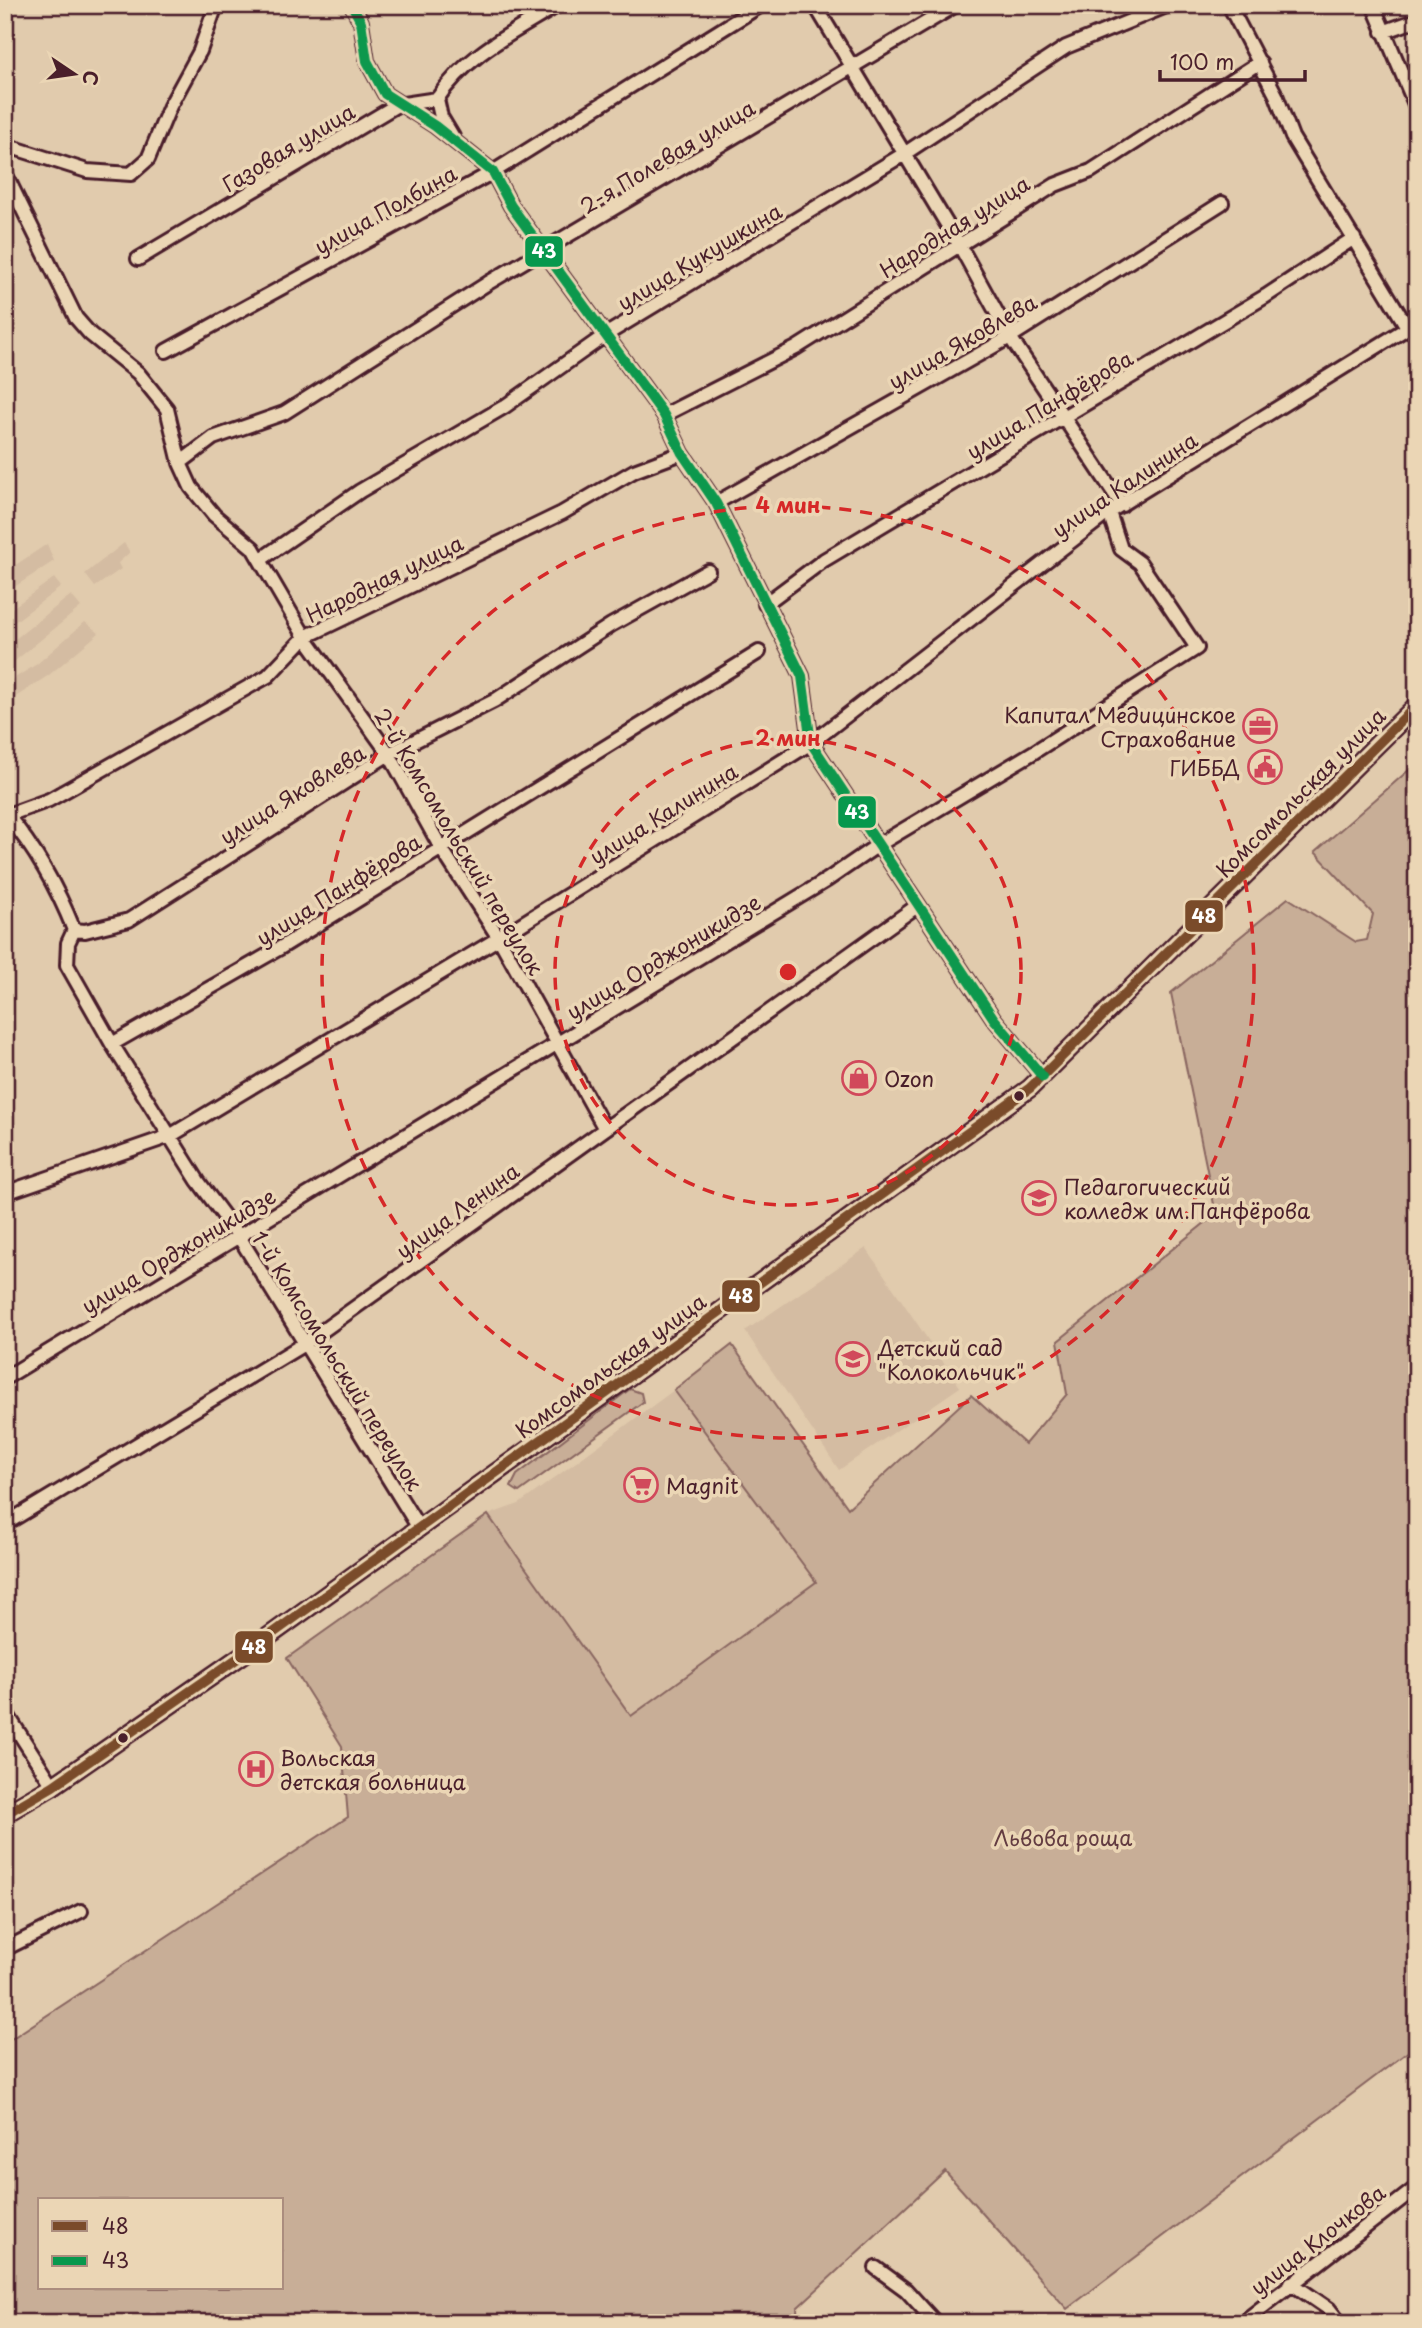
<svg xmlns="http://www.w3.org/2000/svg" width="1422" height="2328" viewBox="0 0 1422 2328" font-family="'Playpen Sans',sans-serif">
	<rect width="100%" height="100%" fill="#e1cbad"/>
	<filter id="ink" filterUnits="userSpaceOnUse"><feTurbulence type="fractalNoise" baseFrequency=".0143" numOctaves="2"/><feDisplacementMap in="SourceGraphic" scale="14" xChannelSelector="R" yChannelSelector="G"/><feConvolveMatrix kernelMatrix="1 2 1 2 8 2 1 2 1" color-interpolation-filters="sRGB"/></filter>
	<g filter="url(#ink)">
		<path fill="#d4bca2" d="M124,543L130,552L118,563L121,569L95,587L85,574Z
			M47,544L54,561L5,593V572Z
			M54,578L61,587L5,629V613Z
			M71,595L81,607L5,669V647Z
			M85,622L99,633L49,675L5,704V684L37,664Z
			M866,1248L960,1387L839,1470L745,1331Z
			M674,1390L816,1582L630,1716L488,1515L519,1504Z"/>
		<path fill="#c8ae97" stroke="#896661" stroke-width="2" fill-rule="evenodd" d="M1417,763V2045L1067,2309L945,2171L797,2308L798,2323H5V2043L348,1817L342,1746L287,1658L488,1515L631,1716L816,1582L674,1390L732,1345L848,1508L971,1395L1025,1444L1067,1394L1058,1341L1216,1214L1171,993L1288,898L1356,942L1367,940L1373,914L1315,852ZM40,2200H282V2288H40Z
			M630,1389L641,1393L643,1402L519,1492L511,1487L517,1475Z"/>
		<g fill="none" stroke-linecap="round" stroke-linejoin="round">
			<g stroke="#4a1f2b" stroke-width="18">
				<path id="minor" d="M352,5L361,22L367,61L385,94L435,126L493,172L511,206L664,415L682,453L716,503L802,676L811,743L994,1019L1043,1077
					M815,5L960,246L1010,337L1122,505
					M1229,5L1276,95L1292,137L1407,327
					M1373,5L1417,109
					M1383,32L1417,20
					M437,99L441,117L453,137
					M5,145L87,171L131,174L148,159L170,106L200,51L216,5
					M5,173L76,318L90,334L138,373L167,409L180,463L191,487L214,515L253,548L305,637L389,754L441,848L499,938L605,1129
					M138,259L397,105L437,99C467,54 513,33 558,5
					M166,351L493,172L761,5
					M664,415L796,348L1055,185L1091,171L1260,62
					M180,463L213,438L284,413L488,283L956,5
					M716,503L1010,337L1222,203
					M260,560L360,491L504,407L607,334L904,154L1066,47L1169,5
					M765,604L824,560L1266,296L1354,238
					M7,815C37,851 57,887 74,930L68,943L67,965L112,1044L198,1181L238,1235L419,1528
					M5,816L49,800L268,676L305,637L562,513L634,471L682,453
					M74,930L85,931L129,920L389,754L494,701L611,625L708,571
					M112,1044L280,948L759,652
					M5,1193L170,1136L499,938L811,743L1109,512L1417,322
					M5,1378L827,880L878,845L1034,752L1197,648L1140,563L1121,549L1109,512
					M5,1524L304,1344L917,906
					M5,1711L53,1786
					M5,1949L81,1911
					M876,2268L906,2290L936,2323
					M1291,2283L1329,2309L1340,2323
					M1242,2323L1417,2187
					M1410,2323L1417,2317"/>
			</g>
			<g stroke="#4a1f2b" stroke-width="21">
				<path id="major" d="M5,1814L53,1786L251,1649L1030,1088L1417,705"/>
			</g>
			<use href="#minor" stroke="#ebd6b5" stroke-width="12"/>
			<use href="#major" stroke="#ebd6b5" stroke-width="16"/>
			<g stroke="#ebd6b5" stroke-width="16">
				<path id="bus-1" d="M5,1814L53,1786L251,1649L1030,1088L1417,705"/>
			</g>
			<g stroke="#ebd6b5" stroke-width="16">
				<path id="bus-2" d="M352,5L361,22L367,61L385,94L435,126L493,172L511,206L664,415L682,453L716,503L802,676L811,743L994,1019L1043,1077"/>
			</g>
			<use href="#bus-1" stroke="#7a4b2a" stroke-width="10"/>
			<use href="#bus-2" stroke="#07984d" stroke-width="10"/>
		</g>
	</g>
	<g fill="none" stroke="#d62828" stroke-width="3.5" stroke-dasharray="12 9">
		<circle cx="788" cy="972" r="233"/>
		<circle cx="788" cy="972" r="466"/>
	</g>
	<defs>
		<g id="office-ring" transform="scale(1.75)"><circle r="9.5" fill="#ebd6b5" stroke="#d1495b" stroke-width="1.5"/><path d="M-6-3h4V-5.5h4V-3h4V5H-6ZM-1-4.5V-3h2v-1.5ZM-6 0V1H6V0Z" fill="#d1495b"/></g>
		<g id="civic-ring" transform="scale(1.75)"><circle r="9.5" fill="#ebd6b5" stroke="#d1495b" stroke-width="1.5"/><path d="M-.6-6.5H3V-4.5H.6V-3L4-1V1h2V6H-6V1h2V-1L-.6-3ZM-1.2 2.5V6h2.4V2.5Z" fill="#d1495b"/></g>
		<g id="shop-ring" transform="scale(1.75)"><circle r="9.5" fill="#ebd6b5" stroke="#d1495b" stroke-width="1.5"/><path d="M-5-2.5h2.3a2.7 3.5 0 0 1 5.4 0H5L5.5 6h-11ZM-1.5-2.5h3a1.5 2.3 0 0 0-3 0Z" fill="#d1495b"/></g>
		<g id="university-ring" transform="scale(1.75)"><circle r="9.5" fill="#ebd6b5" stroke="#d1495b" stroke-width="1.5"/><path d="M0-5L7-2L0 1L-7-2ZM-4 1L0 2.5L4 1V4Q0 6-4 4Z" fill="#d1495b"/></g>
		<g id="school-ring" transform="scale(1.75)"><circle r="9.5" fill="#ebd6b5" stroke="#d1495b" stroke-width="1.5"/><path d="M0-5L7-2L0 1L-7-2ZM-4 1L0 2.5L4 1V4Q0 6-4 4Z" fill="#d1495b"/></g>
		<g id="supermarket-ring" transform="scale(1.75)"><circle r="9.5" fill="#ebd6b5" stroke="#d1495b" stroke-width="1.5"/><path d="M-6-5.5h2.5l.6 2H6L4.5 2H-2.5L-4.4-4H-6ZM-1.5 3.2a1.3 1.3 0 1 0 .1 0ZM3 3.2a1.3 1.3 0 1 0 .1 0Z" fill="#d1495b"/></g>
		<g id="hospital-ring" transform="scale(1.75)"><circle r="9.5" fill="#ebd6b5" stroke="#d1495b" stroke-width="1.5"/><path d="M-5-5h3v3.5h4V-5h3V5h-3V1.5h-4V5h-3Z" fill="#d1495b"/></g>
	</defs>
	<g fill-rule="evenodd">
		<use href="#office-ring" x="1260" y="726"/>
		<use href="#civic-ring" x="1265" y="767"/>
		<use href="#shop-ring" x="859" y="1078"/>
		<use href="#university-ring" x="1039" y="1198"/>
		<use href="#school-ring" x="853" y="1359"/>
		<use href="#supermarket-ring" x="641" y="1485"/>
		<use href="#hospital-ring" x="256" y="1769"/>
	</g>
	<g fill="#4a1f2b" stroke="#ebd6b5" stroke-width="2.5">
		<circle cx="1019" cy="1096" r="6"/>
		<circle cx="123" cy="1738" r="6"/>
	</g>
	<g text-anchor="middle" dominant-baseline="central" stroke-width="7" stroke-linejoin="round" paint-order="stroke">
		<g font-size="21" fill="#4a1f2b" stroke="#ebd6b5">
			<text transform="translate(288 147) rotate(-31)">Газовая улица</text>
			<text transform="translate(667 156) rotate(-31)">2-я Полевая улица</text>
			<text transform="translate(385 209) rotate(-29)">улица Полбина</text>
			<text transform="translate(954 226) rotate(-32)">Народная улица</text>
			<text transform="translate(699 256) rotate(-31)">улица Кукушкина</text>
			<text transform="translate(962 341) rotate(-30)">улица Яковлева</text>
			<text transform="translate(1049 404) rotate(-31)">улица Панфёрова</text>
			<text transform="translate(1124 484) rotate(-34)">улица Калинина</text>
			<text transform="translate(384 578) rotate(-26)">Народная улица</text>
			<text transform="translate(1300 792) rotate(-45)">Комсомольская улица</text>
			<text transform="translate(292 794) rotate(-32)">улица Яковлева</text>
			<text transform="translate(663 813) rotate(-32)">улица Калинина</text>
			<text transform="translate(460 841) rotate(59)">2-й Комсомольский переулок</text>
			<text transform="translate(338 889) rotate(-32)">улица Панфёрова</text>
			<text transform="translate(663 956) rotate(-31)">улица Орджоникидзе</text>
			<text transform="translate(457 1210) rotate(-36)">улица Ленина</text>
			<text transform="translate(178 1250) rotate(-31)">улица Орджоникидзе</text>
			<text transform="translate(338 1360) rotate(58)">1-й Комсомольский переулок</text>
			<text transform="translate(610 1365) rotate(-36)">Комсомольская улица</text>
			<text transform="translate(1317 2239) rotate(-38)">улица Клочкова</text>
		</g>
		<g font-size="21" fill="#4a1f2b" stroke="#ebd6b5" text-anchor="start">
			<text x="1236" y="714" text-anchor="end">Капитал Медицинское<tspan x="1236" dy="24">Страхование</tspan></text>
			<text x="1240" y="767" text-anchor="end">ГИББД</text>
			<text x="884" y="1078">Ozon</text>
			<text x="1064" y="1186">Педагогический<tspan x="1064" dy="24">колледж им.Панфёрова</tspan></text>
			<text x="878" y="1347">Детский сад<tspan x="878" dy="24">"Колокольчик"</tspan></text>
			<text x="666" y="1485">Magnit</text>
			<text x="280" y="1757">Вольская<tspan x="280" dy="24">детская больница</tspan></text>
		</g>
		<g font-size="21" fill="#633c41" stroke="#ebd6b5">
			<text x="1063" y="1837">Львова роща</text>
		</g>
	</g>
	<circle cx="788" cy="972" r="10" fill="#d62828" stroke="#ebd6b5" stroke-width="3.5"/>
	<g font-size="21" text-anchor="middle" font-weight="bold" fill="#d62828" stroke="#ebd6b5" stroke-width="7" stroke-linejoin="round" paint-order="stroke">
		<text x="788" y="513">4 мин</text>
		<text x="788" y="746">2 мин</text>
	</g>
	<g stroke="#ebd6b5" stroke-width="2.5">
		<rect x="524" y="235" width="40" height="33" rx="7" fill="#07984d"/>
		<rect x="837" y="795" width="40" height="34" rx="7" fill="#07984d"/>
		<rect x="1184" y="899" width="40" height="34" rx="7" fill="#7a4b2a"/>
		<rect x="721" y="1279" width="40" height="34" rx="7" fill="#7a4b2a"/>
		<rect x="234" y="1630" width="40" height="34" rx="7" fill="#7a4b2a"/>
	</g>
	<g font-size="19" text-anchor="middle" font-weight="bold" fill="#fff">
		<text x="544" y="258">43</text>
		<text x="857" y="819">43</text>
		<text x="1204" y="923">48</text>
		<text x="741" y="1303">48</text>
		<text x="254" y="1654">48</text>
	</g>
	<rect width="1422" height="2328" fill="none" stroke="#ebd6b5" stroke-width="28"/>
	<rect x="14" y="14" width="1394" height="2300" fill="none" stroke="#4a1f2b" stroke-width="2.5" filter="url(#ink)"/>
	<rect x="38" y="2198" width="245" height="91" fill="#ebd6b5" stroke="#ab8d7e" stroke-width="2"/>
	<rect x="52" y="2221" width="35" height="10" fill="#7a4b2a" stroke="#ab8d7e" stroke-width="2"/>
	<text x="102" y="2234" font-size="21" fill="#4a1f2b">48</text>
	<rect x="52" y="2256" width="35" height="10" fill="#07984d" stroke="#ab8d7e" stroke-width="2"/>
	<text x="102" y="2268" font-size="21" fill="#4a1f2b">43</text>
	<g transform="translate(74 74) rotate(103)" stroke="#ebd6b5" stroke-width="5" paint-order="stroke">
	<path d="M0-5L12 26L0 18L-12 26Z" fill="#4a1f2b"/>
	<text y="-10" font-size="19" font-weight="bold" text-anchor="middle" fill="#4a1f2b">С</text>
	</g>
	<path d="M1160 70v10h145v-10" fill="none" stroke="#4a1f2b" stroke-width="3.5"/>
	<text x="1170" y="70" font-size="21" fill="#4a1f2b" stroke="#ebd6b5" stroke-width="5" paint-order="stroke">100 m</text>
</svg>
